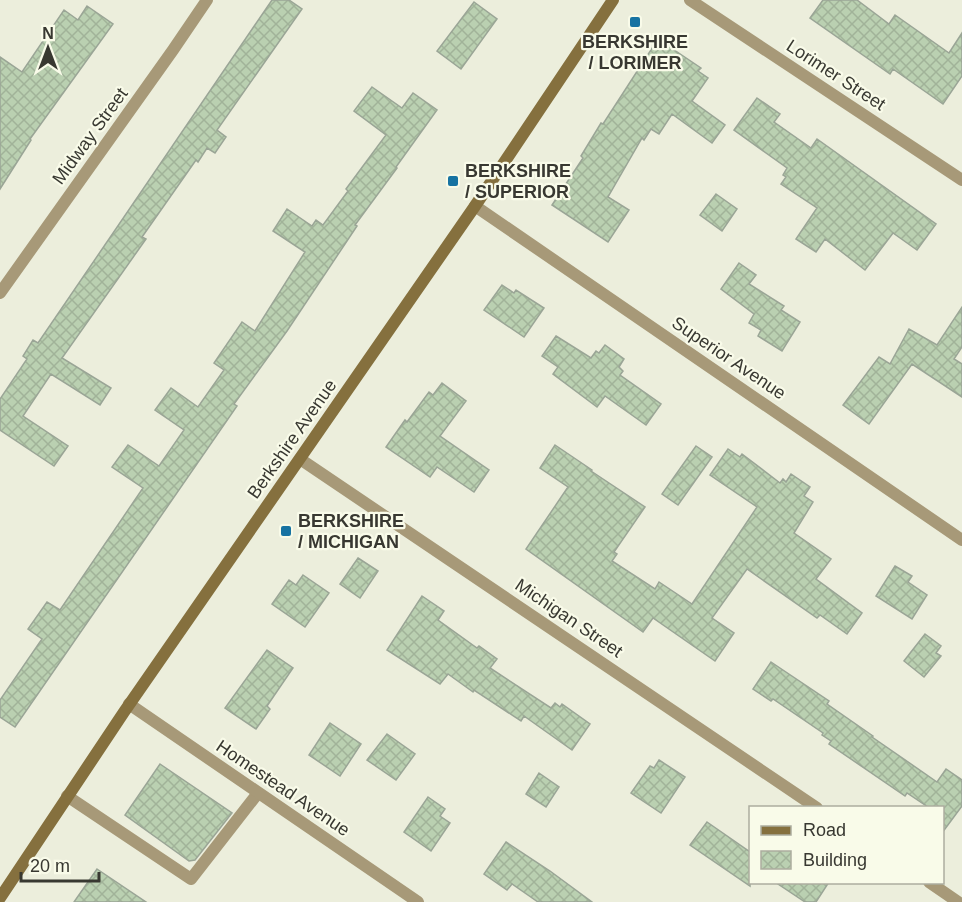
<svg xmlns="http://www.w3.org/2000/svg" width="962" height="902" viewBox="0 0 962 902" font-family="Helvetica,sans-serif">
	<defs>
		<pattern id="building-cross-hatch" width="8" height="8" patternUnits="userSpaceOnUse" patternTransform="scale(1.5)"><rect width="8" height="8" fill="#bad0b1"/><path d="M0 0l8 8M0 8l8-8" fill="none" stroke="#a1b399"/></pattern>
	</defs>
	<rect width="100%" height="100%" fill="#eceedc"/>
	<path fill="url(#building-cross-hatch)" stroke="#9aa596" stroke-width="1.5" d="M272,0H289L302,9L217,130L226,137L215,153L207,148L198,162L196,160L142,237L146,239L62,358L111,388L100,405L51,374L23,416L68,446L54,466L0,430V399L27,359L23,356L33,340L38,343Z
		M823,0H857L889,24L895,15L949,53L962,33V76L943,104L893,69L890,74L810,18Z
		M474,2L497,19L461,69L437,51Z
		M87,6L113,24L30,139L31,140L0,189V57L22,72L64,10L78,20Z
		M658,39L701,68L698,71L708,78L692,101L725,125L712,143L672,114L659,134L651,129L644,140L642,138L608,197L629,210L608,242L552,205L583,158L581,156L601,123L603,124Z
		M372,87L402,108L413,93L437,110L396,167L397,168L355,225L357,226L287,331L234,404L237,406L15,727L0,717V700L42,639L28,629L47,602L60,610L143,488L112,467L128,445L159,466L184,430L155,410L171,388L198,407L224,370L214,363L242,322L255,331L305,252L273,231L287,209L312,226L316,220L323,225L348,191L346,189L386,135L354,111Z
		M757,98L780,114L774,122L811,148L817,139L936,224L917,250L893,233L865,270L825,239L816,252L796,239L817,208L781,184L786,177L783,175L787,168L734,130Z
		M716,194L737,209L722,231L700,215Z
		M739,263L756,275L749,284L784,306L781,310L800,322L782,351L758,336L761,330L749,323L754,314L721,289Z
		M502,285L514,293L516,290L544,308L524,337L484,310Z
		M962,307V347L954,359L962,364V397L912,364L869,424L843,405L879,357L890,364L909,329L937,345Z
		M556,336L591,358L596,351L599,353L605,345L624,359L619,367L623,371L620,375L661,404L646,425L605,396L597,407L553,374L558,367L542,356Z
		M442,383L466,401L440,436L489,470L474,492L437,467L430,477L386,447L405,420L407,422L429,392L433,395Z
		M555,445L592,470L591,471L645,507L614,552L617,554L612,561L655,589L659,582L692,604L757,507L710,475L728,449L740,457L742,454L780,483L783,479L786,482L791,474L810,487L804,496L813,502L794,533L831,559L816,579L862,613L847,634L820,615L817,618L747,569L712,618L734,633L715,661L653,618L643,632L526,549L568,487L540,468Z
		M696,446L712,457L678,505L662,494Z
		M358,558L378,571L360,598L340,584Z
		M895,566L912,576L908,582L927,595L912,619L876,596Z
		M303,575L329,593L305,627L272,604L289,580L296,585Z
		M422,596L444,611L438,620L477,648L479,646L497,659L490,668L551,708L555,703L560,707L562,704L590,724L572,750L524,716L521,721L474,690L473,692L448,674L440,684L387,650Z
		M925,634L941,646L936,653L941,656L924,677L904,661Z
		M267,650L293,668L267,706L270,709L256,729L225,708Z
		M771,662L829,701L827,704L873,736L872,737L937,782L946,769L962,780V806L942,833V807H928L907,793L905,796L829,744L831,741L822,735L823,733L773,699L771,701L753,689Z
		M330,723L361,744L340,776L309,755Z
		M387,734L415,754L396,780L367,760Z
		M659,760L685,777L661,813L631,793L650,766L654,768Z
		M160,764L232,813L195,860L189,861L125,815Z
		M539,773L559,787L546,807L526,794Z
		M428,797L445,809L440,816L450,823L431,851L404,832Z
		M707,822L750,852V886L690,845Z
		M506,842L550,871L592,902H538L512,884L507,890L484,874Z
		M97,869L146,902H74Z
		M775,882H829L816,902H805Z"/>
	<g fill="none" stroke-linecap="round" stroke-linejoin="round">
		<path stroke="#a79978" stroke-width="12" d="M67,796L191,879L258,793"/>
		<path stroke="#a79978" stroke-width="12" d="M690,0L962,180
			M475,206L962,540
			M0,293L173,50L207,0
			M300,459L817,808
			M129,704L418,902
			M929,882L958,902"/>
		<path stroke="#85703e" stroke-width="12" d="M0,898L124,712L475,206L613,0"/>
	</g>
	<g fill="#1773a2" stroke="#f9fbe9" stroke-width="2">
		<rect x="629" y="16" width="12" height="12" rx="3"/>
		<rect x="447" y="175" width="12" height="12" rx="3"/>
		<rect x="280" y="525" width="12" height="12" rx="3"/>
	</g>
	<g text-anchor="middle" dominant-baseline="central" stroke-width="4.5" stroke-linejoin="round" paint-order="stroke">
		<g font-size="18" font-weight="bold" fill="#383831" stroke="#f9fbe9" text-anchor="start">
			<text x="635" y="42" text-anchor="middle">BERKSHIRE<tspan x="635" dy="21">/ LORIMER</tspan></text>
			<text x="465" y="171">BERKSHIRE<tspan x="465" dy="21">/ SUPERIOR</tspan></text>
			<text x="298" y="521">BERKSHIRE<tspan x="298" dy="21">/ MICHIGAN</tspan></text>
		</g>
		<g font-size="18" fill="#383831" stroke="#f9fbe9">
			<text transform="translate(836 75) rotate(33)">Lorimer Street</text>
			<text transform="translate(90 136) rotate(-54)">Midway Street</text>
			<text transform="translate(729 358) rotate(34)">Superior Avenue</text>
			<text transform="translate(292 439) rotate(-55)">Berkshire Avenue</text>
			<text transform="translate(569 618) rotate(34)">Michigan Street</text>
			<text transform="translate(283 788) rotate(34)">Homestead Avenue</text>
		</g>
	</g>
	<rect x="749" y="806" width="195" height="78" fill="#f9fbe9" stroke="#acad9f" stroke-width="1.5"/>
	<rect x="761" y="826" width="30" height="9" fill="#85703e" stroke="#acad9f" stroke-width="1.5"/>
	<text x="803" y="836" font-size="18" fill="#383831">Road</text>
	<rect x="761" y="851" width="30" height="18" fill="url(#building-cross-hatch)" stroke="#acad9f" stroke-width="1.5"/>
	<text x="803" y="866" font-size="18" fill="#383831">Building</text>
	<g transform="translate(48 48)" stroke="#f9fbe9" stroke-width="4.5" paint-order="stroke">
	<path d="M0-4.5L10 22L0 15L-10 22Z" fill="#383831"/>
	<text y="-9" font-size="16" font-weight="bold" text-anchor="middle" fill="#383831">N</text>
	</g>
	<path d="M21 872v9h78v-9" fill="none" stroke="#383831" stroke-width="3"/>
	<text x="30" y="872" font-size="18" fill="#383831" stroke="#f9fbe9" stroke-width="4.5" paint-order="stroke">20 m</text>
</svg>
